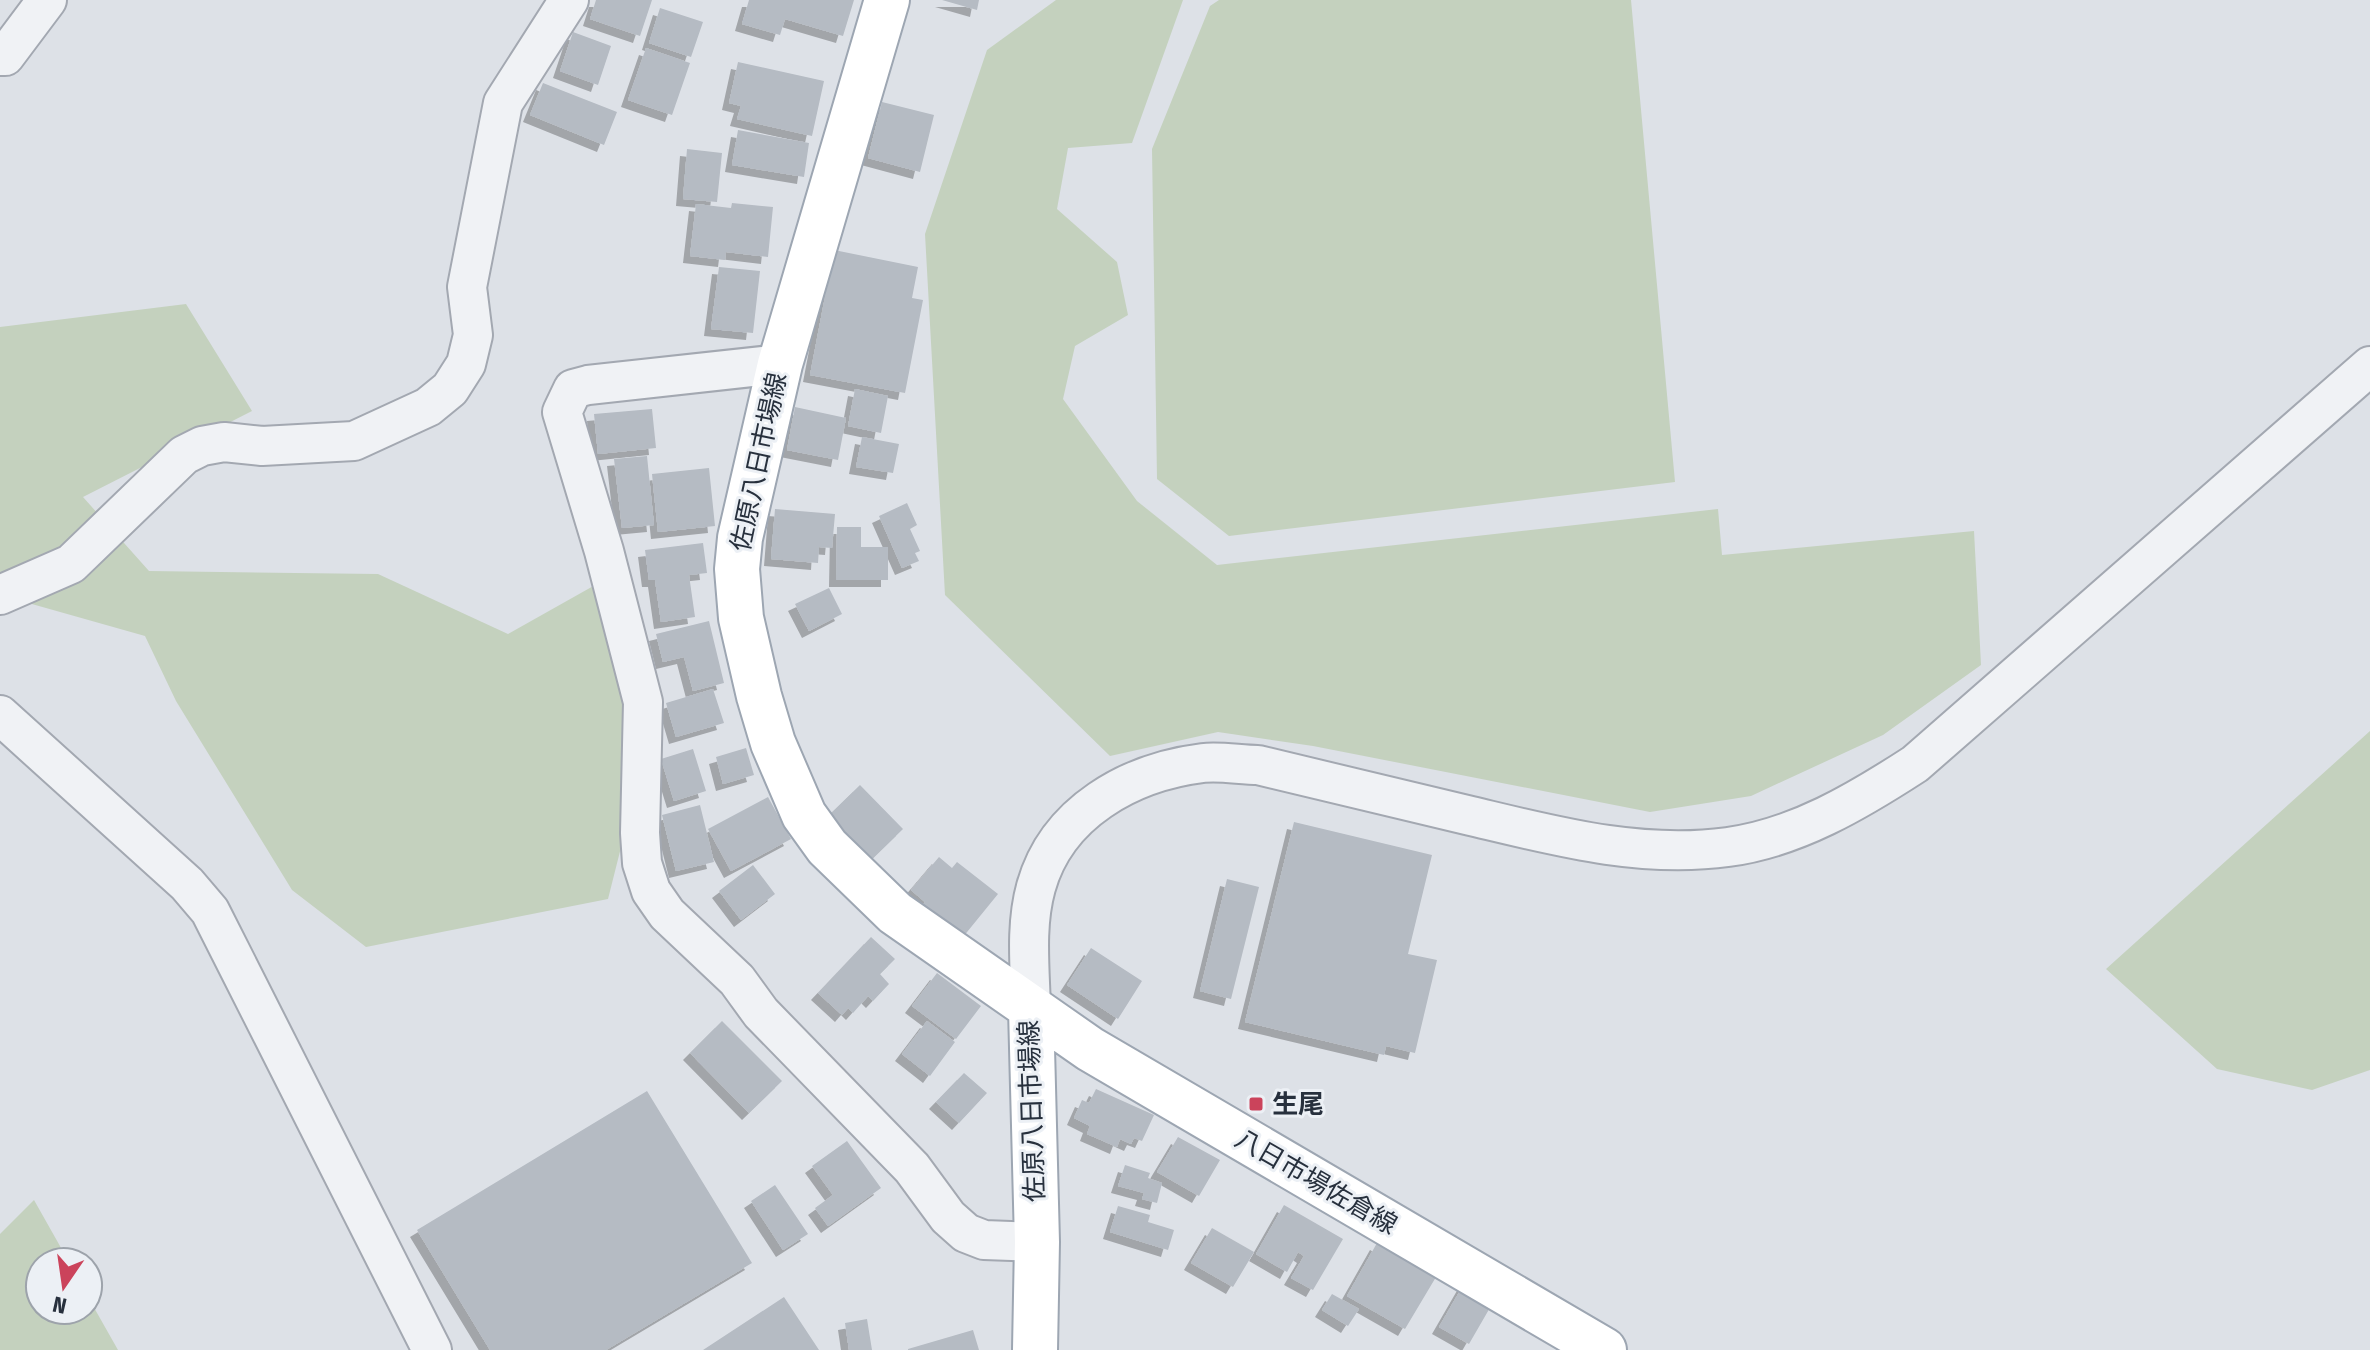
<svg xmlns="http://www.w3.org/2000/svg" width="2370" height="1350" viewBox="0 0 2370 1350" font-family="'Fira Sans Condensed','Noto Sans JP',sans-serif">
	<defs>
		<filter id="shadow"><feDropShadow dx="-7" dy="7" stdDeviation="0" flood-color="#0004"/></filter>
	</defs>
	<rect width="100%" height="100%" fill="#dde1e7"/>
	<path fill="#c4d1be" d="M1056,0H1183L1132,143L1068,148L1057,209L1117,262L1128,315L1075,346L1063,399L1137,501L1217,565L1718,509L1722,555L1974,531L1981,665L1883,735L1751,796L1650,812L1313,746L1218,732L1110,756L945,595L925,234L987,50Z
		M1219,0H1631L1675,482L1229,536L1157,479L1152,149L1210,6Z
		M186,304L252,411L83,497L149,571L378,574L508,634L604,580L640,772L608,899L366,947L292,890L176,701L145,636L0,595V327Z
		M2370,731V1070L2312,1090L2217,1069L2106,969Z
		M34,1200L69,1262H40V1310H88V1297L118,1350H0V1234Z"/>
	<path fill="#b5bbc3" filter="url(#shadow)" d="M596,0H652L640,36L590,19Z
		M749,0H854L843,36L785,19L780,35L742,24Z
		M942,0H979L977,10Z
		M660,8L703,22L691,57L649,43Z
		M573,32L611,46L598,85L560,71Z
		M646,48L690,63L672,115L628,100Z
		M738,62L824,81L812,136L737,119L741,106L729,103Z
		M543,83L617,112L604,145L530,115Z
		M882,102L934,115L920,172L868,158Z
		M738,130L809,143L804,177L732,165Z
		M687,149L722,153L717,202L683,199Z
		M732,203L773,207L768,257L726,252L725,260L690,256L696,204L731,208Z
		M834,250L918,267L912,298L923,300L905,393L810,375Z
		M719,267L760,271L753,333L711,329Z
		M855,389L888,396L881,433L848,426Z
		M795,407L846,418L838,460L787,450Z
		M652,409L656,448L598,454L594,414Z
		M862,437L899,444L893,473L856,467Z
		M647,456L654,525L622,528L614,459Z
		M709,468L715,526L658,532L652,474Z
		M907,503L917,525L910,529L920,551L915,553L919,561L902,568L879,516Z
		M775,509L835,514L832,548L819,547L818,563L771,559Z
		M837,527H861V547H888V580H836Z
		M703,543L707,573L689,575L695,617L661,622L655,580H649L645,550Z
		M829,588L842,614L809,631L795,604Z
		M709,621L724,683L693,691L684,657L663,662L656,634Z
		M713,689L724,723L676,737L666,703Z
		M746,748L754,775L723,784L716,757Z
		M693,749L706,791L674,801L661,759Z
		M860,785L903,829L868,863L825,819Z
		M768,797L791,839L731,871L708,829Z
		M700,805L714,862L676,871L662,815Z
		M1294,822L1432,855L1408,954L1437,960L1415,1053L1386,1046L1384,1055L1245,1022Z
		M939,857L952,868L957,862L998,894L963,937L923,905L925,902L911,890Z
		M753,865L775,894L741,920L719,891Z
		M1227,879L1259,887L1231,999L1200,991Z
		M871,937L895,959L880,974L889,984L873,1001L868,996L853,1013L848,1008L842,1015L818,993Z
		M1091,948L1142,981L1118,1019L1067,985Z
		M937,973L981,1006L956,1039L912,1006Z
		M722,1021L782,1081L749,1113L690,1053Z
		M927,1021L955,1042L930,1076L902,1054Z
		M964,1073L987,1093L959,1123L936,1102Z
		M1096,1089L1154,1115L1142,1141L1134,1138L1131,1144L1120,1139L1117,1147L1087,1134L1090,1126L1074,1118L1082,1100L1089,1103Z
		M647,1091L752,1263L606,1350H490L417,1230Z
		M1178,1137L1220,1160L1199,1196L1157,1172Z
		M847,1141L881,1188L828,1226L815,1208L833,1195L812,1166Z
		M1125,1165L1150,1173L1148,1178L1162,1183L1157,1203L1142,1199L1144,1193L1118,1186Z
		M775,1185L808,1234L783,1250L751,1201Z
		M1284,1205L1343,1239L1313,1290L1291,1278L1304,1256L1298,1252L1287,1272L1256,1254Z
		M1118,1206L1150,1215L1148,1222L1174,1230L1168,1250L1110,1232Z
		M1212,1228L1254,1252L1233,1287L1191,1263Z
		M1377,1243L1436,1277L1405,1329L1347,1296Z
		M1465,1282L1495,1299L1469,1344L1439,1327Z
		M1332,1294L1359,1309L1348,1326L1322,1310Z
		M784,1297L819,1350H703Z
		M867,1319L872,1350H849L845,1323Z
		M973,1330L979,1350H908V1349Z"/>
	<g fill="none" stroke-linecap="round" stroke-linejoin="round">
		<g stroke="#a3a8b1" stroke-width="42">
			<path id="minor" d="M0,56H5L47,0
				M780,364L588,385L573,389L562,412L604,551L643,702L640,833L642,863L651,891L667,914L737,980L761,1013L912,1168L948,1217L966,1233L984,1240L1037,1242
				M0,595L71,564L184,455L202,446L224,442L262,446L354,441L428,407L450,389L466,364L473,335L467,287L503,103L569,0
				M0,715L187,884L210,911L432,1350
				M1031,1009C1030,969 1025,926 1036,887C1057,812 1130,772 1203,763C1221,761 1241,765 1258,765C1329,782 1400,799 1471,816C1555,836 1640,859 1728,847C1796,838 1858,801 1915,764L2370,366"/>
		</g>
		<g stroke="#9da6b2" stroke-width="48">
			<path id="major" d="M887,0L780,364L740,538L737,569L741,618L759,696L773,743L804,815L827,847L895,913L1090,1049L1604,1350
				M1031,1009L1037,1242L1035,1350"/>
		</g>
		<use href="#minor" stroke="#f0f2f5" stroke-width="38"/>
		<use href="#major" stroke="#fff" stroke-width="44"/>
	</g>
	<rect fill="#cb435b" stroke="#ecf0f5" stroke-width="3" x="1248" y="1096" width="16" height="16" rx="4"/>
	<g text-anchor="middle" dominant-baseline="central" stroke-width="6" stroke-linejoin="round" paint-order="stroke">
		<g font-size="26" fill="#27303d" stroke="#ecf0f5">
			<text transform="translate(759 462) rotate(-78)">佐原八日市場線</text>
			<text transform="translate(1032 1111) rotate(-92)">佐原八日市場線</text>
			<text transform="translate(1316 1182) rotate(30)">八日市場佐倉線</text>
		</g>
		<g font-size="26" font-weight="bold" fill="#27303d" stroke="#ecf0f5" text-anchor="start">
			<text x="1272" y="1104">生尾</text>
		</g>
	</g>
	<g transform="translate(64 1286) rotate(193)"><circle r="38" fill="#ecf0f5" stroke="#9da3ab" stroke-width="2"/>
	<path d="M0-6L14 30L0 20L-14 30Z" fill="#cb435b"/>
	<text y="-12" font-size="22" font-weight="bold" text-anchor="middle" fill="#27303d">N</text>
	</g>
</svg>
